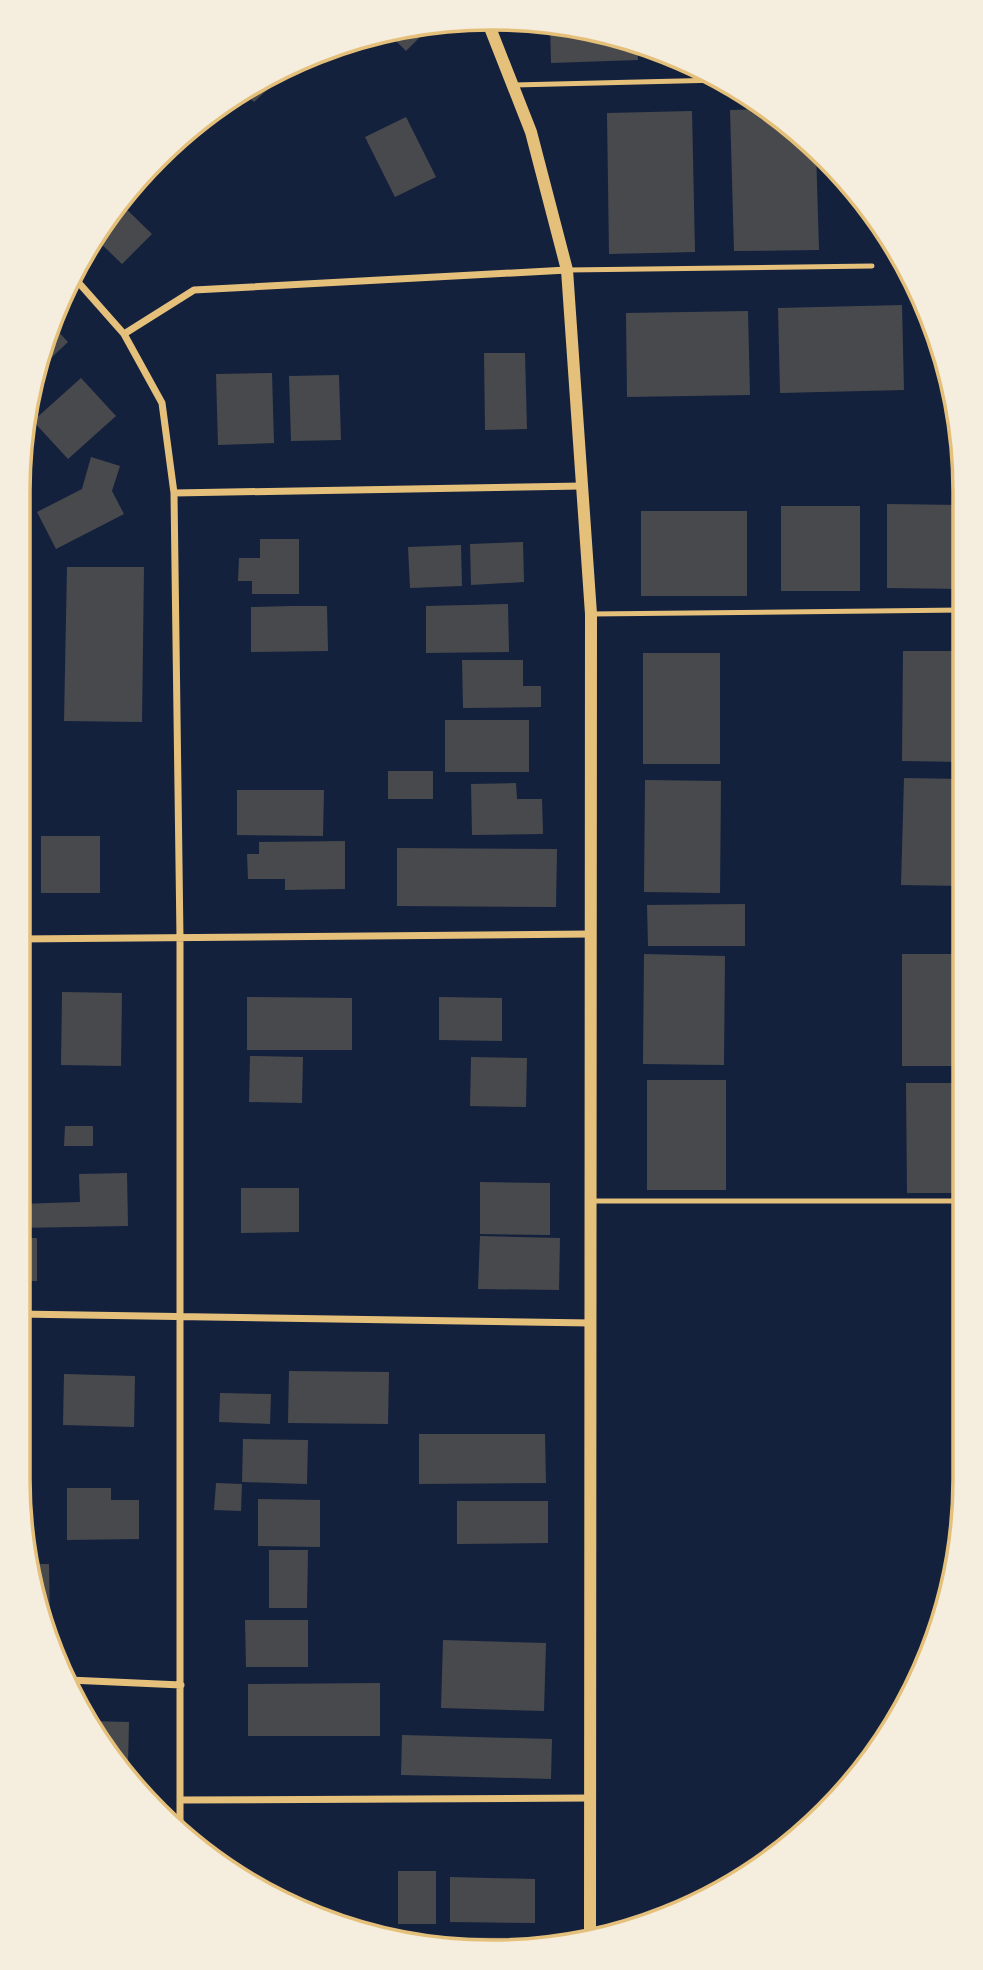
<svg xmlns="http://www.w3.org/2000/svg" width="983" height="1970" viewBox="0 0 983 1970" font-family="'DM Sans',sans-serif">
	<rect width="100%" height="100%" fill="#14213d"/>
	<path fill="#48494c" d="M436,21L406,51L387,32L429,22Z
		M550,23L614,34L637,42L638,60L551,63Z
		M297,62L254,102L242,90L254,81Z
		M765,109L804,135L816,149L819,250L734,251L730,110Z
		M692,111L695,252L609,254L607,113Z
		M406,117L436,177L395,197L365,137Z
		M118,201L152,234L122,264L94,237Z
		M902,305L904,390L780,393L778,308Z
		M748,311L750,395L627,397L626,313Z
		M51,324L68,342L33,375L34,369Z
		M484,353H525L527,429L485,430Z
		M272,373L274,443L218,445L216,374Z
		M339,375L341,440L291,441L289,376Z
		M81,378L116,416L68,459L33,421Z
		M91,457L120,466L112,491L124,514L56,549L37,512L82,489Z
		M887,504L962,505V589L887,588Z
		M781,506H860V591H781Z
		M641,511H747V596H641Z
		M260,539H299V594H252V581H238L239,558H260Z
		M523,542L524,582L471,585L470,544Z
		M461,545L462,586L410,588L408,547Z
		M67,567H144L142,722L64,721Z
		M508,604L509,652L426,653V606Z
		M291,606H327L328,651L251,652V607Z
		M903,651H962V762L902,761Z
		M643,653H720V764H643Z
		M462,660H523V686H541V707L463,708Z
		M445,720H529V772H445Z
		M388,771H433V799H388Z
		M904,778L962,779L963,886L901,885Z
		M645,780L721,781L720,893L644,892Z
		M516,783L517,799H542L543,834L472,835L471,784Z
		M237,790H324L323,836L237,835Z
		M41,836H100V893H41Z
		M345,841V889L285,890V879H248L247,854H259V842Z
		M397,848L557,849L556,907L397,906Z
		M745,904V946H648L647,905Z
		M644,954L725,956L724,1065L643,1064Z
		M902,954H963V1066H902Z
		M62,992L122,993L121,1066L61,1065Z
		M247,997L352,998V1050H247Z
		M439,997L502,998V1041L439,1040Z
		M250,1056L303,1057L302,1103L249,1102Z
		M471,1057L527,1058L526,1107L470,1106Z
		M647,1080H726V1190H647Z
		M906,1083H963L964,1193H907Z
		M65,1126H93V1146H64Z
		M127,1173L128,1226L18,1228V1204L80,1202L79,1174Z
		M480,1182L550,1183V1235L480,1234Z
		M241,1188H299V1232L241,1233Z
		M480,1236L560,1238L559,1290L478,1289Z
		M18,1238H37V1281H18Z
		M289,1371L389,1372L388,1424L288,1423Z
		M64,1374L135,1376L134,1427L63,1425Z
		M220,1393L271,1394L270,1424L219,1422Z
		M419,1434H545L546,1483L419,1484Z
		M243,1439L308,1440L307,1484L242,1482Z
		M216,1483L242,1484L241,1511L214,1510Z
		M67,1488H111V1500H139V1539L67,1540Z
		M258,1499L320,1500V1547L258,1546Z
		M457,1501H548V1543L457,1544Z
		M269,1550H308L307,1608H269Z
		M32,1564H49L50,1626H42Z
		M245,1620H308V1667H246Z
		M443,1640L546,1643L544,1711L441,1708Z
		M380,1683V1736H248V1684Z
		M91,1721L129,1722L128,1764L114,1763Z
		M402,1735L552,1739L551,1779L401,1775Z
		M398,1871H436V1924H398Z
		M450,1877L535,1879V1923L450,1922Z
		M353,1926H382V1937Z
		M419,1937L547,1938V1948L418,1944Z"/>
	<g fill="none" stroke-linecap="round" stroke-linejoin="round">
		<path stroke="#e5c07b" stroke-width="5" d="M514,85L721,80
			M568,270L872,266
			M591,614L962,610
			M591,1201H964"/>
		<path stroke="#e5c07b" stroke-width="7" d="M71,274L124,334L162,403L174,493L180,938V1836
			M124,334L194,290L567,270
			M174,493L582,486
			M18,939L591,934
			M18,1314L591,1323
			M69,1680L181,1685
			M180,1800L590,1798"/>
		<path stroke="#e5c07b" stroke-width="12" d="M487,20L531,132L567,270L591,614L590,1937"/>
	</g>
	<path d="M0 0H983V1970H0ZM491 30H492A461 461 0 0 1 953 491V1479A461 461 0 0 1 492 1940H491A461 461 0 0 1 30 1479V491A461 461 0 0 1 491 30Z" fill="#f5edde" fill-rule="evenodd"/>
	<path fill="none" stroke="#e5c07b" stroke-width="3.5" d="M491 30H492A461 461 0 0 1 953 491V1479A461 461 0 0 1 492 1940H491A461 461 0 0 1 30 1479V491A461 461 0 0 1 491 30Z"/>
</svg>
